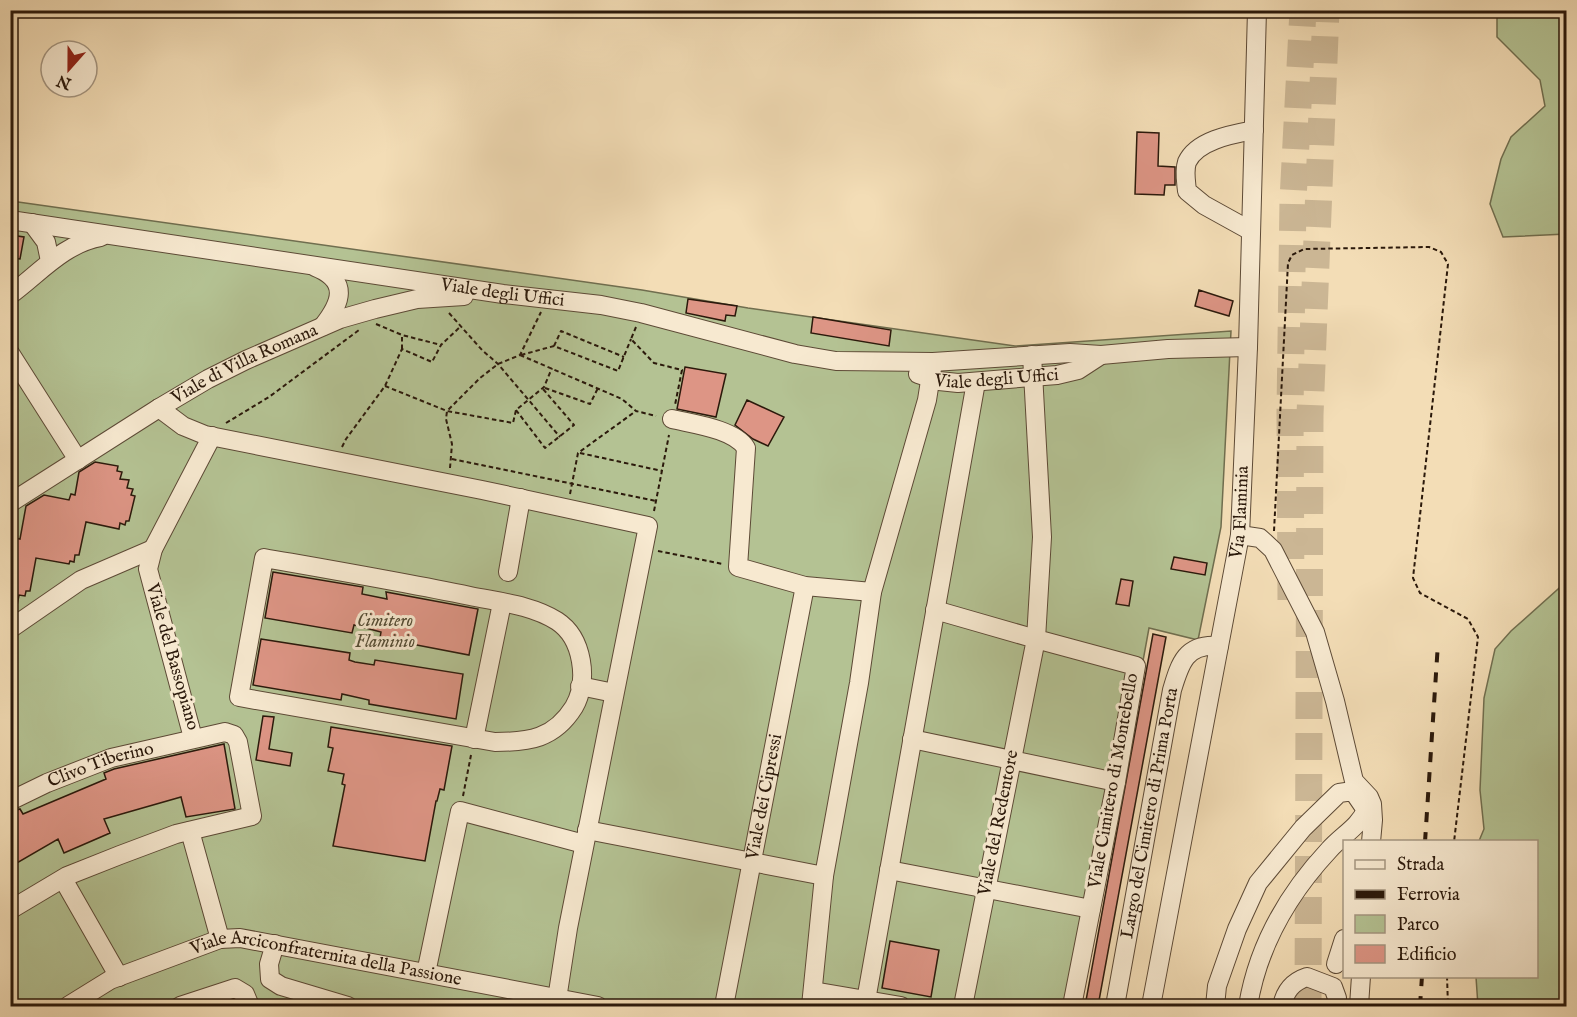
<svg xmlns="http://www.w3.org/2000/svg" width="1577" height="1017" viewBox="0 0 1577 1017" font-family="'IM FELL English',serif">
	<rect width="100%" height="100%" fill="#f3ddb6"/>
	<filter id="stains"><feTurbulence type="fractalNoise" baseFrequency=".00333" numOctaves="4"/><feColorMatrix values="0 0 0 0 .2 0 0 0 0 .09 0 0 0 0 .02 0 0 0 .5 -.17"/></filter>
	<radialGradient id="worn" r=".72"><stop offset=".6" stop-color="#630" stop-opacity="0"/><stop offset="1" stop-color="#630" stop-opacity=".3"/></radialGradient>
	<path fill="#b4c293" stroke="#706e4f" stroke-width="1.5" d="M1497,11H1566V234L1503,237L1490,204L1501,159L1511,137L1545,106L1540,80L1497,37Z
		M11,201L642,290L748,308L1015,346L1231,331L1221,527L1198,640L1149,628L1080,1006H11Z
		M1566,582V1006H1478L1476,977L1536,976V842L1479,841L1484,829L1480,790L1484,698L1495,649L1511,631Z"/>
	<path fill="#dd9585" stroke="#2b190b" stroke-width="1.5" d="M1137,132L1159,133L1158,166L1175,167V185H1165L1164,195L1135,194Z
		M10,235L24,237L20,259L10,258Z
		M1199,290L1233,301L1229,316L1195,306Z
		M688,299L737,306L735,316L726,315L725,321L686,313Z
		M813,317L891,330L889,346L811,333Z
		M685,367L726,374L716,417L677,409Z
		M747,400L784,417L768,446L753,439L735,425Z
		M95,462L118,466L117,471L122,472L120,479L129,480L127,488L133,489L131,495L135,496L129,521H126L125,525L120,523L119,529L86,522L79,555H75L74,562L70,561L69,564L36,558L30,591H26L25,596L19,595L16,611L10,613V537L20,539L26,506L44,495L69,500L71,494L75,495L79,472Z
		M1174,557L1207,563L1205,575L1171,569Z
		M273,572L363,587L362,594L387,599L386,592L478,609L469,655L380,638L381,632L354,625L352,633L265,618Z
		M1121,579L1133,581L1129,606L1116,604Z
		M1153,634L1166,637L1098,1006H1085Z
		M261,639L350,653L349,660L355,662L374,665L375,660L463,674L456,719L369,704V700L342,694L341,700L253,685Z
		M263,716L274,717L269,749L292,753L290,766L256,760Z
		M331,727L452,746L444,790L440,789L437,801H436L425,861L333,846L345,785L342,784L344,774L328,771L333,748L328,747Z
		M224,744L235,809L186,817L181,797L104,819L110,833L64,853L58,839L10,867V812L20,809L23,814L106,779L104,773L114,769Z
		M890,941L939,950L931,997L882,988Z"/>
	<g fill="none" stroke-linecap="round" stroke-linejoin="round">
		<path stroke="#cbb694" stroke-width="27" stroke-dasharray="27 14" stroke-linecap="butt" d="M1291,600L1290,411L1293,200L1303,10
			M1308,1006L1310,415L1326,10"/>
		<g stroke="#5d4a36" stroke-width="20">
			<g id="minor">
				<path id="s1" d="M10,220L503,294L601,305L641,313L795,354L836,361L933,362L1070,353L1101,355L1168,349L1248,347"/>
				<path d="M32,223L46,242L50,261"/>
				<path d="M1251,231L1204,205L1187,191C1186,181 1184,171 1187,162C1197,140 1233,134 1254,130"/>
				<path d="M315,267C350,281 341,303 323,326"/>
				<path d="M10,295C40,273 63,244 101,237"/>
				<path d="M10,353L78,460"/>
				<path d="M1032,355L1042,537L1036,639L1136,666L1116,782L1072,1006"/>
				<path id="s2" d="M918,374L939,381L958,383L1057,375L1078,370L1101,355"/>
				<path d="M159,408L183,426L205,435L482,490L648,526L568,928L557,999"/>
				<path d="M672,419C693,424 734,429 746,448L738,567L805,586L872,592"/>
				<path id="s3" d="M10,503L159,408L208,379L246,360L340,319L375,309L417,299L464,296"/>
				<path d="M1240,535L1260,538L1273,550L1315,632L1335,701L1354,781L1369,797L1372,804L1373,820L1371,842"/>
				<path d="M264,558C332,570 402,582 470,596C499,602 532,605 557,621C583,638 589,681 574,707C554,739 529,742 495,742L239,697Z"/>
				<path d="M508,572L521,498"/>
				<path d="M935,610L1036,639L963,1006"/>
				<path d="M10,629L81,580L153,549"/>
				<path d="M580,686L614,693"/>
				<path d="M193,738L148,569L153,549L212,436"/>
				<path d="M474,739L502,603"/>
				<path d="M912,739L1116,782"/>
				<path id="s4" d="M10,801L47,783L111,758L225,732L234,735L238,742L252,816L176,834L120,855L67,876L10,910"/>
				<path d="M587,830L824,876"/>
				<path d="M190,831L220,939"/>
				<path d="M889,870L1091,909"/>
				<path d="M63,879L119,977"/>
				<path d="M275,944L269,964L270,979L281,986L348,1006"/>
				<path d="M1336,964L1344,939"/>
				<path d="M426,973L460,811L584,844"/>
				<path d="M813,991L901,1006"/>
				<path id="s5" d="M68,1006L110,980L220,939L240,938L598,1006"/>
				<path d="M180,1006L235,988L245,994L250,1006"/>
				<path id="s6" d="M724,1006L805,586"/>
				<path d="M811,1006L824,876L859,683L872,592L927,400L933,362"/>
				<path d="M865,1006L976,382"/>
				<path id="s7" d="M1115,1006L1172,690C1180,663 1186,643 1219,646"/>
				<path id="s8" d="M1151,1006L1240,535L1248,347L1257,10"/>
				<path d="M1215,1006L1217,986L1237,929L1258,883L1303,828L1339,793L1353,791L1366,810C1358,828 1342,835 1329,850C1288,894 1258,946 1248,1006"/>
				<path d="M1282,1006C1285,991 1292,982 1307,977L1333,987L1337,998L1336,1006"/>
				<path d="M1359,1006L1361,976"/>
			</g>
		</g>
		<path stroke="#2b190b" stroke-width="2" stroke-dasharray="4.5 3" stroke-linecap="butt" d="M449,313L482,350L498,364L560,437
			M376,324L402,335L441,345
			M636,327L631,339L654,363L682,370L675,405
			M554,346L561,331L624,357
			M402,349V335
			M520,355L622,399L636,411L656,416
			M521,355L554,346L618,371L631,339
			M385,386L447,411L513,423L516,410L544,387L552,368
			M545,388L590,404L598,388
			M516,410L545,448L574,425L543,389
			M226,423L269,397L359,330
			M342,447L346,439L385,386L402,349L432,362L441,345L461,326
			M580,453L662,471
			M452,459L656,501
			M450,468L452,444L446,419L447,411L480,378L498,364L520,355L541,312
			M570,494L578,453L636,411
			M654,511L669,435
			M1274,531L1288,263L1292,255L1304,249L1429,247L1441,252L1448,264L1413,578L1420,593L1468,619L1478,637L1454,842
			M658,551L723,564
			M463,796L471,755
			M1447,976L1448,1006"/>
		<use href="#minor" stroke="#f7e9d0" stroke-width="18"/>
		<path stroke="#2b190b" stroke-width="4" stroke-dasharray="10 10" stroke-linecap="butt" d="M1425,842L1438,643
			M1420,1006L1422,976"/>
	</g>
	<g text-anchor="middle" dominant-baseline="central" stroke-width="6" stroke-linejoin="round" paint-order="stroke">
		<g font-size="18" fill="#2b190b" stroke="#f7e9d0">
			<text stroke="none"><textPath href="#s1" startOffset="498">Viale degli Uffici</textPath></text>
			<text stroke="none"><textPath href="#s3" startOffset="273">Viale di Villa Romana</textPath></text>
			<text stroke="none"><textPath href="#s2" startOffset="80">Viale degli Uffici</textPath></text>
			<text stroke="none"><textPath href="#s8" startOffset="502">Via Flaminia</textPath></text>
			<text transform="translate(172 657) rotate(74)">Viale del Bassopiano</text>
			<text stroke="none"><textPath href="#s4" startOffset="98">Clivo Tiberino</textPath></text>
			<text transform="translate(1114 781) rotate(-80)">Viale Cimitero di Montebello</text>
			<text stroke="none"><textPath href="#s6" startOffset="213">Viale dei Cipressi</textPath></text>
			<text stroke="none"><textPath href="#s7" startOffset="196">Largo del Cimitero di Prima Porta</textPath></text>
			<text transform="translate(999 823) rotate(-79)">Viale del Redentore</text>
			<text stroke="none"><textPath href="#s5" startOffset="274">Viale Arciconfraternita della Passione</textPath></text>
		</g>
		<g font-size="18" font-style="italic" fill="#544c34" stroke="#f7e9d0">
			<text x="385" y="621">Cimitero<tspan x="385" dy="21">Flaminio</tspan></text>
		</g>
	</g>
	<rect width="1577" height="1017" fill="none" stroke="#f3ddb6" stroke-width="36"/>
	<rect x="12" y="12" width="1553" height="993" fill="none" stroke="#2b190b" stroke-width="3"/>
	<rect x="18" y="18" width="1541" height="981" fill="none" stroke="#2b190b" stroke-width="1.5"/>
	<rect x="1343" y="840" width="195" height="138" fill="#f7e9d0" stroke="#a59681" stroke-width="1.5"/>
	<rect x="1355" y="860" width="30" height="9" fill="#f7e9d0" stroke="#a59681" stroke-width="1.5"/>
	<text x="1397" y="870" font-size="18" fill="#2b190b">Strada</text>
	<rect x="1355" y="890" width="30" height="9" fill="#2b190b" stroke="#a59681" stroke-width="1.5"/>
	<text x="1397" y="900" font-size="18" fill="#2b190b">Ferrovia</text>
	<rect x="1355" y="915" width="30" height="18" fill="#b4c293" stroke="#a59681" stroke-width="1.5"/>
	<text x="1397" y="930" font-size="18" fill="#2b190b">Parco</text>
	<rect x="1355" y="945" width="30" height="18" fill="#dd9585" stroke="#a59681" stroke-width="1.5"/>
	<text x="1397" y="960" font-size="18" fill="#2b190b">Edificio</text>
	<g transform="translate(69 69) rotate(201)"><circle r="28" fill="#f7e9d0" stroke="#a59681" stroke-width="1.5"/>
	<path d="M0-4.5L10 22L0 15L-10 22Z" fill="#8f2418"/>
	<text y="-9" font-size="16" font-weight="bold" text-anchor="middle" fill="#2b190b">N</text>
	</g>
	<rect width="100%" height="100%" filter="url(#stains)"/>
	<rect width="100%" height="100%" fill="url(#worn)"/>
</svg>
